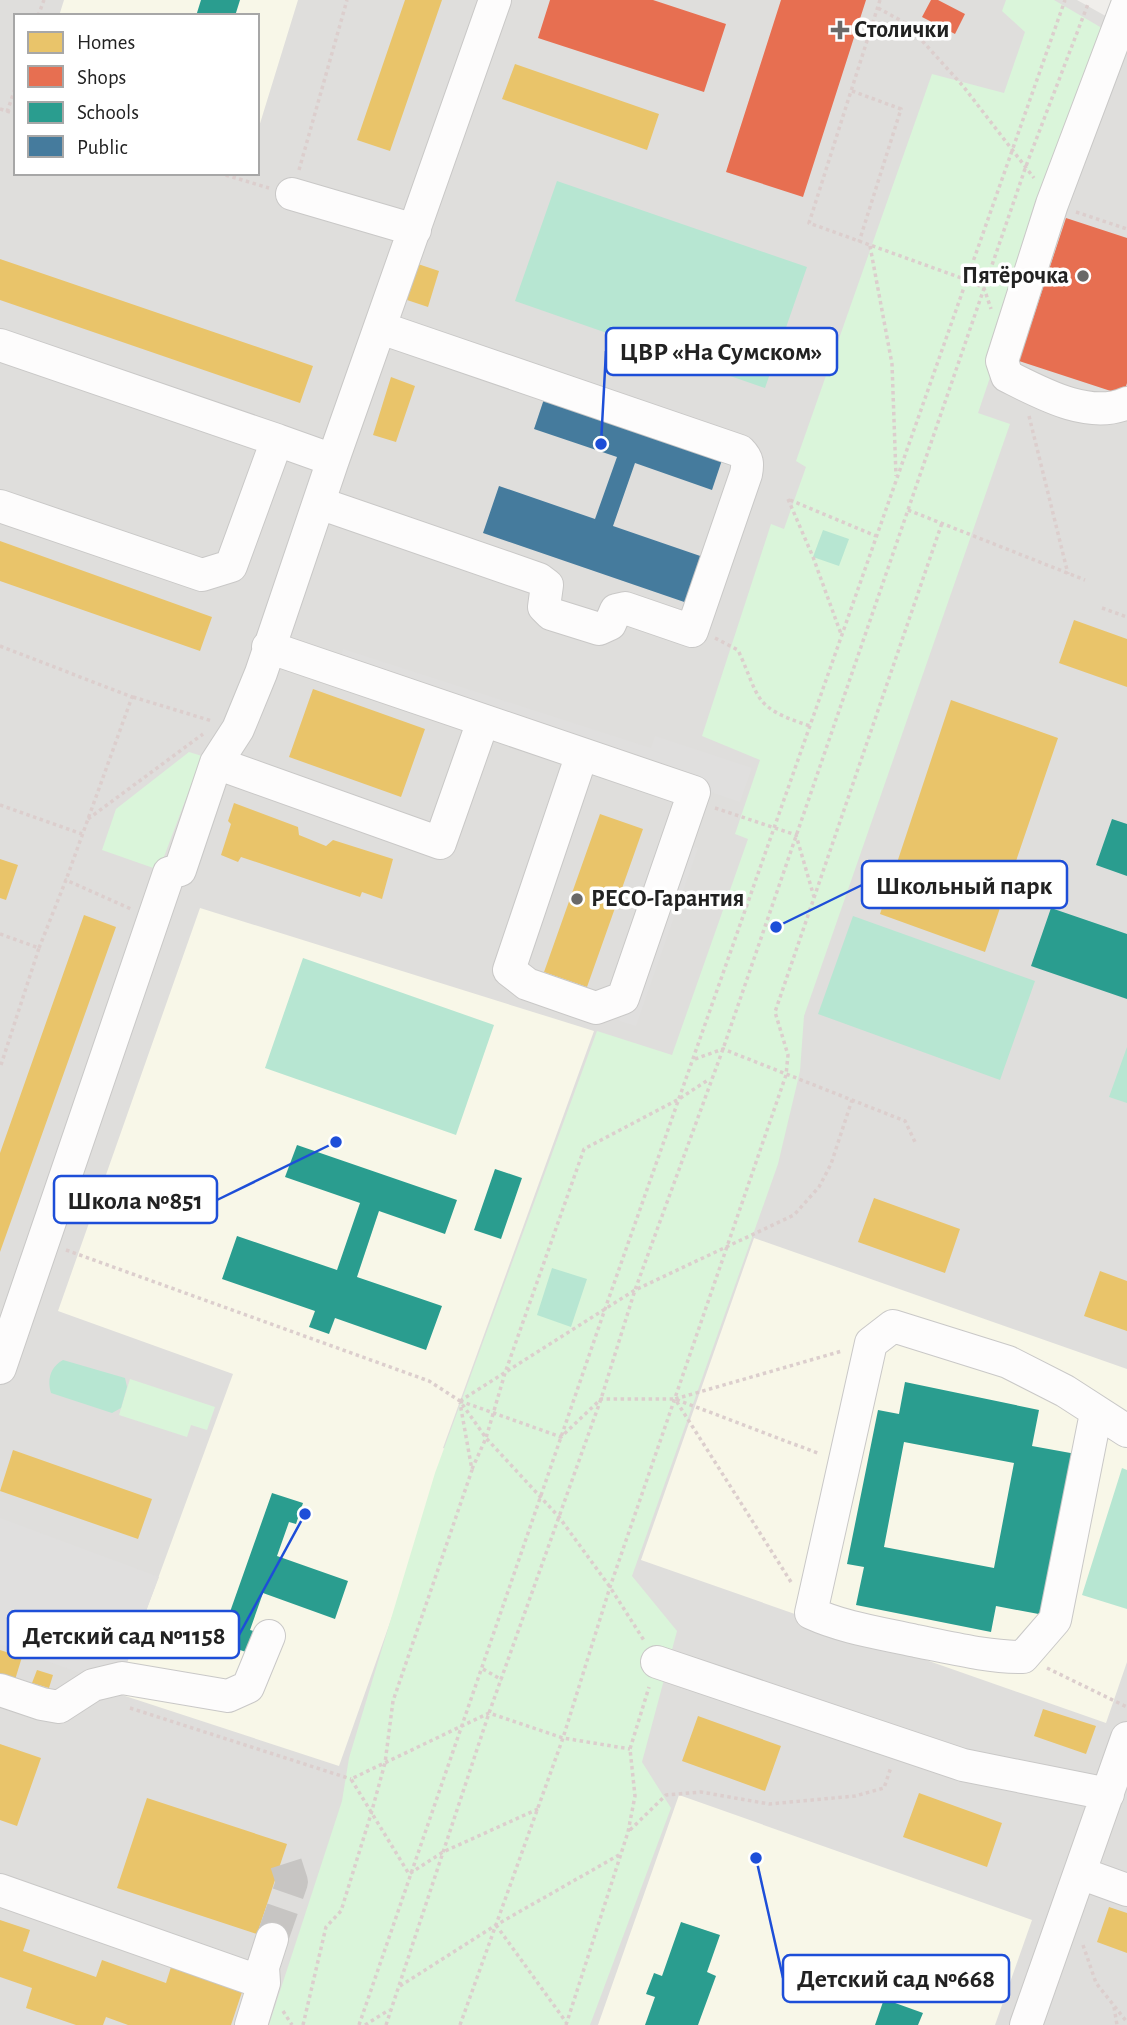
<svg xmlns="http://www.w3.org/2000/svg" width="1127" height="2025" viewBox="0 0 1127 2025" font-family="'Alegreya Sans',sans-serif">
	<rect width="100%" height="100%" fill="#f0eeeb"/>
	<path fill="#dfdedc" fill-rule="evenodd" d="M0,0H1077L1127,28V2025H0ZM16,16H257V173H16Z"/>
	<path fill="#f8f7e8" d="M64,0H298L258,130L257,16H59Z
		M200,908L594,1031L443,1448L451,1451L339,1766L116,1693L233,1374L58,1311Z
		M754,1238L1127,1369V1662L1106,1723L641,1560Z
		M679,1795L1032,1920L995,2025H598Z"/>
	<path fill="#daf5da" d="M1006,0H1054L1107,31L978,413L1010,424L804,1016L800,1071L778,1164L632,1576L677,1631L642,1762L671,1808L590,2025H269L342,1801L349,1758L435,1473L597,1031L672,1055L748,839L735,834L760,760L702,736L771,524L784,529L806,467L796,461L932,74L1004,93L1025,32L1002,11Z
		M189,752L202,756L159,870L102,850L116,809Z
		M130,1379L215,1407L207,1430L191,1425L187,1437L119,1415Z"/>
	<path fill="#b7e6d2" d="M557,181L807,267L765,388L515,301Z
		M823,530L849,539L839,566L813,557Z
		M853,916L1035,981L1000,1080L818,1014Z
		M303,958L494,1025L456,1135L265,1068Z
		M1127,1047V1103L1109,1097Z
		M552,1268L587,1279L571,1327L537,1315Z
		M63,1360L125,1378L127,1387L121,1408L112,1413L51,1393C47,1380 50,1367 63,1360Z
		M1122,1468L1127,1470V1609L1082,1595Z"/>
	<path fill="#e0dfde" d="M343,649L651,748L655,736L752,768L740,802L338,665Z
		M679,840L698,848L636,1026L619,1021Z
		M0,1518L159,1577L125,1666L83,1674L0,1644Z"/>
	<path fill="#e9c46a" d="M405,0H442L390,151L357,140Z
		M515,64L659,114L647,150L502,99Z
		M0,259L313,366L300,403L0,300Z
		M418,264L439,271L428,307L407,300Z
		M391,377L415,386L396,442L373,435Z
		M0,541L212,617L200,651L0,581Z
		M1074,620L1127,639V687L1059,663Z
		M313,689L425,729L401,797L289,757Z
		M951,700L1058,738L985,952L880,914Z
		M234,803L298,827L299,835L326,846L333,840L393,859L382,899L362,892L360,897L241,857L238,862L221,855L231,824L228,821Z
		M600,814L643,829L587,987L544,972Z
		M0,859L18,865L6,900L0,898Z
		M84,915L116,927L0,1252V1153Z
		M874,1198L960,1229L945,1273L858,1242Z
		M1100,1271L1127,1281V1331L1084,1316Z
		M13,1450L152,1499L138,1539L0,1491Z
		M0,1650L22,1657L14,1683L0,1678Z
		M37,1670L53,1675L49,1688L32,1683Z
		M1043,1709L1096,1726L1086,1754L1034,1736Z
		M698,1716L781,1746L765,1791L682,1761Z
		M0,1744L41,1758L17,1826L0,1820Z
		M919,1793L1002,1823L987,1867L903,1837Z
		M147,1798L287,1844L257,1934L117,1888Z
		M1109,1907L1127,1913V1953L1097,1942Z
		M0,1920L30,1930L23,1951L96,1977L102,1960L166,1983L171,1967L242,1992L231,2025H128L106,2017L103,2025H76L26,2008L32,1988L0,1977Z"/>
	<path fill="#e76f51" d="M550,0H653L726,24L704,92L538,38Z
		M781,0H866L803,197L726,172Z
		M931,0H938L965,14L955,34L922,17Z
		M1066,218L1127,238V383L1123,395L1019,361Z"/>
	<path fill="#2a9d8f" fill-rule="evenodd" d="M201,0H240L235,16H196Z
		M1112,819L1127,824V876L1096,865Z
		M1051,908L1127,934V999L1031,966Z
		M297,1145L457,1200L445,1234L379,1211L357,1277L442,1306L426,1350L335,1318L329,1334L309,1327L315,1311L222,1279L237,1236L337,1270L360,1203L285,1177Z
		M495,1169L522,1178L501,1239L474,1230Z
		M905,1382L1039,1410L1032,1446L1076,1454L1044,1615L996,1606L991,1632L856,1605L864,1567L847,1564L878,1410L899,1414ZM904,1442L1014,1463L994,1568L884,1547Z
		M272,1493L303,1503L296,1524L289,1522L277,1556L348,1581L335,1619L263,1593L250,1630L257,1632L249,1653L219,1643Z
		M681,1922L720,1935L707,1972L716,1976L698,2025H645L655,1997L646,1994L654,1973L662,1976Z
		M884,1999L923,2013L918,2025H875Z"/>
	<path fill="#457b9d" d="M546,393L724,454L712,490L635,463L613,526L709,559L693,605L483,533L499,486L595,519L617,457L534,429Z"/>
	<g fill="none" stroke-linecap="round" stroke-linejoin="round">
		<path stroke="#c7c5c3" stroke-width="32" stroke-dasharray="32 16" stroke-linecap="butt" d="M272,1939L292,1882L283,1854"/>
		<g stroke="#c9c8c7" stroke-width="34">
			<path id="minor" d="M1127,5L1052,204L1002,361L1007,376C1041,393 1089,420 1127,403
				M292,194L415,230
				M0,345L277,440
				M319,503L539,579L547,585L544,607L551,614L599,629L610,624L616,610L625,608L692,631L746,474C748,464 748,459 740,451L381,328
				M0,506L202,575L231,566L277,440L333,460L495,0
				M268,647L694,792L623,998L596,1008L527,984L509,970L582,754
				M216,763L440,843L483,721
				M0,1368L169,873L180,870L216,763L238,729L261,673L333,460
				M1096,1413L1055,1620L1023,1657C987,1657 952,1648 916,1641C880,1633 844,1628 811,1613L871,1343L893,1326L1008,1362L1065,1391L1127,1431
				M657,1662L963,1765L1108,1794
				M0,1690L42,1704L59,1707L93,1685L122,1678L228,1696L248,1687L269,1636
				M1080,1873L1127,1890
				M0,1890L264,1983
				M251,2025L264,1983L263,1967L272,1939
				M1026,2025L1127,1738"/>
		</g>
		<path stroke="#dccecd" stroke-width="3.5" stroke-dasharray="3.5 3.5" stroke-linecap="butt" d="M880,0L809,223L967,280L984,288L991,309
			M878,8L907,24L963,86L1034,178
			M38,16L44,0
			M852,91L901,109L859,242
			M0,109L16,114
			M7,112L16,86
			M299,170L347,0
			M219,173L269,188
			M1076,212L1127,229
			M870,246L892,364L896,476
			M1029,416L1068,574
			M788,499L813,557L841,634
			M790,500L876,536
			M908,510L1085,580
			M1102,608L1127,617
			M715,638L738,650C761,700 752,707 810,726
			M0,646L132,697L66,880
			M133,697L212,721
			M0,805L82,834
			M715,808L796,835L814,897
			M88,819L203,734
			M0,934L39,948L0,1068
			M39,948L66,880L131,909
			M695,1059L723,1049L905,1121L916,1144
			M66,1250L429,1381L460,1401L486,1438L559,1517L610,1587L645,1642
			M460,1401L635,1290L794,1215L819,1187L831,1164L852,1100
			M460,1401L561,1437L601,1399H675L820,1454
			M472,1469L486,1438L505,1373L584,1149L679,1099L708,1080
			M791,1582L675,1399L842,1351
			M1047,1668L1127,1707
			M483,1669L502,1680
			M130,1708L351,1779
			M538,1809L443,1852L409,1874L351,1779L489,1713L563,1738L630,1749
			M630,1830L666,1795L701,1792L769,1804L855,1796L884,1788L891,1767
			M496,1925L566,2022
			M1083,1945L1096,1983L1127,2022
			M400,1986L496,1925L619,1855
			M1114,2007L1117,2025
			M283,2011L292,2025
			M303,2025L326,1927L341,1911L371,1814L385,1763L393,1701L472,1470L460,1403
			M359,2025L605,1309L1065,0
			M365,2025L389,2010
			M386,2025L489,1713L601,1399L635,1290L723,1049L1026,166L1088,4
			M460,2025L563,1738L610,1587L786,1075L788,1055L775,1012L942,523
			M566,2025L628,1832L635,1796L630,1749L649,1687"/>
		<use href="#minor" stroke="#fdfcfc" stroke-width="32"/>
	</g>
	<g fill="#6a6968" stroke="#fff" stroke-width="2.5">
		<path d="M836.5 19.5h7v7h7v7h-7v7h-7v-7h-7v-7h7z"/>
		<circle cx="1083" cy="276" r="7"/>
		<circle cx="577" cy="899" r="7"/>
	</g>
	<g text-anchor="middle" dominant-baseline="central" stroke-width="7" stroke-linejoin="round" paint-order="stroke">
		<g font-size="24" font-weight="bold" fill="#222" stroke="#fff" text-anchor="start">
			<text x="854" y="30">Столички</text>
			<text x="1069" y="276" text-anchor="end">Пятёрочка</text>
			<text x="591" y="899">РЕСО-Гарантия</text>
		</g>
	</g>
	<path fill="none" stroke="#1d4ed8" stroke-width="2.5" d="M601 444L606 351M776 927L862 885M336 1142L217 1200M305 1514L239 1635M756 1858L783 1978"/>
	<g fill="#1d4ed8" stroke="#fff" stroke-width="2.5">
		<circle cx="601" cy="444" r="7"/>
		<circle cx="776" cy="927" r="7"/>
		<circle cx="336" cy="1142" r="7"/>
		<circle cx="305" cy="1514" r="7"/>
		<circle cx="756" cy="1858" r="7"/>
	</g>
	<g fill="#fff" stroke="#1d4ed8" stroke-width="2.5">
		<rect x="606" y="328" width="231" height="47" rx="7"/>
		<rect x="862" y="861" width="205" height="47" rx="7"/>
		<rect x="54" y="1176" width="163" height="47" rx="7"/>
		<rect x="8" y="1611" width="231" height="47" rx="7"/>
		<rect x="783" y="1955" width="226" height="47" rx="7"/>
	</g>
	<g font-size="26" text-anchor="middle" font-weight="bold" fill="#222">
		<text x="721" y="360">ЦВР «На Сумском»</text>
		<text x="964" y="894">Школьный парк</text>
		<text x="135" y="1209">Школа №851</text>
		<text x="124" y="1644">Детский сад №1158</text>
		<text x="896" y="1987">Детский сад №668</text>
	</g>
	<rect x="14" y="14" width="245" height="161" fill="#ffffff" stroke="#a7a7a7" stroke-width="2"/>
	<rect x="28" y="32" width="35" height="21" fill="#e9c46a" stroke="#a7a7a7" stroke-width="2"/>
	<text x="77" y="49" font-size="21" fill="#222222">Homes</text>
	<rect x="28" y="66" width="35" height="21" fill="#e76f51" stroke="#a7a7a7" stroke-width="2"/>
	<text x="77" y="84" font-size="21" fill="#222222">Shops</text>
	<rect x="28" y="102" width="35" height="21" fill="#2a9d8f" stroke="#a7a7a7" stroke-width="2"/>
	<text x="77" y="119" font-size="21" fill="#222222">Schools</text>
	<rect x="28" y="136" width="35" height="21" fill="#457b9d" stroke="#a7a7a7" stroke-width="2"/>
	<text x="77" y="154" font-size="21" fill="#222222">Public</text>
</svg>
